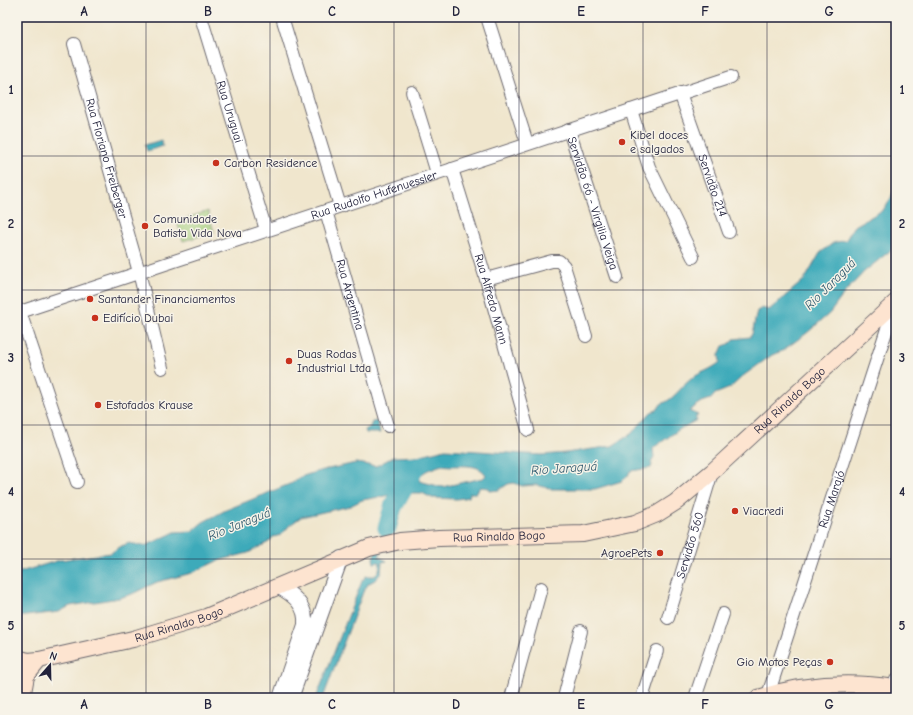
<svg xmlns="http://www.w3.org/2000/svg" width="913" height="715" viewBox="0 0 913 715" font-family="'Comic Neue',sans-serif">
	<rect width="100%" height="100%" fill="#f7f3e8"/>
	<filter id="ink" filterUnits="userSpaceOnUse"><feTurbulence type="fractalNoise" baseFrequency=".025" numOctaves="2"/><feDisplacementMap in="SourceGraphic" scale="8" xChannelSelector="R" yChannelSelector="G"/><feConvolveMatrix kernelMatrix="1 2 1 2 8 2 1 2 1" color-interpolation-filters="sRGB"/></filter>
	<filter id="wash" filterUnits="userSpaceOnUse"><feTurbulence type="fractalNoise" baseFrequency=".012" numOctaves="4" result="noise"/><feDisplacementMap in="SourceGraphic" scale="16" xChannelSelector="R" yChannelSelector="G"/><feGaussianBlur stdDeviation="0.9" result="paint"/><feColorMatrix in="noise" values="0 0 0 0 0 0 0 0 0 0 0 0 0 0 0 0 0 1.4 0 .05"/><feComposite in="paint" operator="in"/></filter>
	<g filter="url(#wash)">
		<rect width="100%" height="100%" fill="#f0e6cd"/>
		<path fill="#a2cc79" stroke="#62775a" d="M208,211L214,232L183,241L177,221Z"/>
		<path fill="#3caaba" stroke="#2f667a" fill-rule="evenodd" d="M161,140L163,146L147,151L145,145Z
			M896,184V246L864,272L846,291L830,313L807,333L782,351L772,355L743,376L730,388L715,394L711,399L702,402L689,411L698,415L695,417L697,420L680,429L653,448L654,457L651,462L652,465L651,468L630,471L628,476L622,481L595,489H552L537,485L522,486L514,483L508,484L499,490L490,491L489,488L480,487L476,493H470L469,497L457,499L432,498L422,493H402L362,500L350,506L301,517L290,525L281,535L273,537L269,542L248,553L217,561L192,573L157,582L132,594L119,598L70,606L59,612L17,617V573L60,560L111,553L119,547L129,543L145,546L175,532L192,531L203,522L226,510L292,483L303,476L319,471L356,463L376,466L393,457L417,456L445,449L542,455L566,453L612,446L631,434L651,412L657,410L661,404C673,400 680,388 691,379C700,372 711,370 720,362L719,355L723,346L729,344L734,339L750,337L752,334L757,311L762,308L769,310L805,279L820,253L833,243L846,240L853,227L883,210L891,198ZM442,465C456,468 477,461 486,475L483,478L442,487L419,481C419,471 434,468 442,465Z
			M377,421L380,433H366L365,430L370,427L372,422Z
			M390,528L379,557L387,561L382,562L381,573L375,580L369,583L363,592L323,698H316L362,581L366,576H375L379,570L380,562L374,563L373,558L385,529Z"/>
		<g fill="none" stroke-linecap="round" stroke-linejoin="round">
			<path stroke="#3caaba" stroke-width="19" d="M387,528L393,507L414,470"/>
		</g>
	</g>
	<g filter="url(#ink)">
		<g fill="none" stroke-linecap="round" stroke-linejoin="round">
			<g stroke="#6a676e" stroke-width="14">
				<g id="minor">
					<path id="s1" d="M201,17L266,230"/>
					<path d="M282,17L340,206"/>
					<path d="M487,17L527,143"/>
					<path id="s2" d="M74,44L139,272L162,368"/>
					<path d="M412,92L437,173"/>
					<path id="s3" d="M680,93L729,232"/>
					<path d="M631,110L649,167L693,257"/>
					<path id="s4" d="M569,130L617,277"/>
					<path id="s5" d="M452,169L486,279L528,430"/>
					<path id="s6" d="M326,211L388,426"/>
					<path d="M486,279L552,261H559L564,266L586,336"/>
					<path d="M20,312L77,482"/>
					<path id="s7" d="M17,313L731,77"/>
					<path id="s8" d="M668,618L712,472"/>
					<path d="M511,698L541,588"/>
					<path d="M564,698L581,631"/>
					<path d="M642,698L657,651"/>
					<path d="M695,698L723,614"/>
					<path id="s9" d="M767,698L895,304"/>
					<path d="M892,698L896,680"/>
				</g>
			</g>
			<g stroke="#6a676e" stroke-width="16">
				<path id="tertiary" d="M279,587C294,595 307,606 305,625L280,698
					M291,698L341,558"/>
			</g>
			<g stroke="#6a676e" stroke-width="18">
				<g id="secondary">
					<path id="s10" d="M17,658L28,661L39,660L133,639L206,617L369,548L400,541L439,538L583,534L635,523L657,514L676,502L712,472L896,302"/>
					<path d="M22,698L26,676L39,660"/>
					<path d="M758,698C802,684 850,681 896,688"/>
				</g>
			</g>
			<use href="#minor" stroke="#fff" stroke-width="12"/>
			<use href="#tertiary" stroke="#fff" stroke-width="14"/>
			<use href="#secondary" stroke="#fde4d0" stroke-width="16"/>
		</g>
	</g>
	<path fill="none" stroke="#22223b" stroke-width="1" stroke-opacity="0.55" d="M146,17V698M270,17V698M394,17V698M519,17V698M643,17V698M767,17V698M17,156H896M17,290H896M17,425H896M17,559H896"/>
	<g fill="#c8321e" stroke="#f7f3e8" stroke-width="1.5">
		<circle cx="622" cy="142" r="4"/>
		<circle cx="216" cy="163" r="4"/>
		<circle cx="145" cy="226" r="4"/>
		<circle cx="90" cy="299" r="4"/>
		<circle cx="95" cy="318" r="4"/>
		<circle cx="289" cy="361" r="4"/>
		<circle cx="98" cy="405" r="4"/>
		<circle cx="735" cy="511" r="4"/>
		<circle cx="660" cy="553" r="4"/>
		<circle cx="830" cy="662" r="4"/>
	</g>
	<g text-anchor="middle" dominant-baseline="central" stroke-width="3" stroke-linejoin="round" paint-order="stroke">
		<g font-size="12" fill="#22223b" stroke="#f7f3e8">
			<text stroke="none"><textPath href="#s1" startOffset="99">Rua Uruguai</textPath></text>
			<text stroke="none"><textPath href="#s2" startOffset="119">Rua Floriano Freiberger</textPath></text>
			<text stroke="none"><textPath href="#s3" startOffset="98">Servidão 214</textPath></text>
			<text stroke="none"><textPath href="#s7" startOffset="376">Rua Rudolfo Hufenuessler</textPath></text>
			<text stroke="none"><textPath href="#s4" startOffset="77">Servidão 66 - Virgilia Veiga</textPath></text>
			<text stroke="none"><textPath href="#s6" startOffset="87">Rua Argentina</textPath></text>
			<text stroke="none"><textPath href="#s5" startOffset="136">Rua Alfredo Mann</textPath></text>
			<text stroke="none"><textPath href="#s10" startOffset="839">Rua Rinaldo Bogo</textPath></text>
			<text stroke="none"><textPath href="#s9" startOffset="209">Rua Marajó</textPath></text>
			<text stroke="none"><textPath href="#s10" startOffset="503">Rua Rinaldo Bogo</textPath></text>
			<text stroke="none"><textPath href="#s8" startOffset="76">Servidão 560</textPath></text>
			<text stroke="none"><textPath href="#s10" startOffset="167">Rua Rinaldo Bogo</textPath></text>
		</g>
		<g font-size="12" fill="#22223b" stroke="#f7f3e8" text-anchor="start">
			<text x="630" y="135">Kibel doces<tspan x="630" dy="14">e salgados</tspan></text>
			<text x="224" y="163">Carbon Residence</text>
			<text x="153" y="219">Comunidade<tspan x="153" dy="14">Batista Vida Nova</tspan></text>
			<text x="98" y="299">Santander Financiamentos</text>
			<text x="103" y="318">Edifício Dubai</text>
			<text x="297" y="354">Duas Rodas<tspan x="297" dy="14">Industrial Ltda</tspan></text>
			<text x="106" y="405">Estofados Krause</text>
			<text x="743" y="511">Viacredi</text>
			<text x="652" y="553" text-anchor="end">AgroePets</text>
			<text x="822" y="662" text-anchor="end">Gio Motos Peças</text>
		</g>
		<g font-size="13" font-style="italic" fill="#2c586e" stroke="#f7f3e8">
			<text transform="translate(830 284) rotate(-45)">Rio Jaraguá</text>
			<text transform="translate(564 468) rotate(-4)">Rio Jaraguá</text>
			<text transform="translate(239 524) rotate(-22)">Rio Jaraguá</text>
		</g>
	</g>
	<rect width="913" height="715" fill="none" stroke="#f7f3e8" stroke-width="44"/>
	<g transform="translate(50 665) rotate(20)" stroke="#f7f3e8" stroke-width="3" paint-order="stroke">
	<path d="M0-3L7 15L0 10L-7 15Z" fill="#22223b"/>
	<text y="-6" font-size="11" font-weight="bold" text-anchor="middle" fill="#22223b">N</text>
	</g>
	<rect x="22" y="22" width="869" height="671" fill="none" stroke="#22223b" stroke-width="1.5"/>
	<g font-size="13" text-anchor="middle" font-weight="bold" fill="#22223b">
		<text x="84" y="16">A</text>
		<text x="208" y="16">B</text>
		<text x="332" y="16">C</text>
		<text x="456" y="16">D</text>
		<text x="581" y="16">E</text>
		<text x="705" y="16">F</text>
		<text x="829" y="16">G</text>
		<text x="11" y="94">1</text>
		<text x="902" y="94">1</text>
		<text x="11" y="228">2</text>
		<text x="902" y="228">2</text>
		<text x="11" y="362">3</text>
		<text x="902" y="362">3</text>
		<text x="11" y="496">4</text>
		<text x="902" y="496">4</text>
		<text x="11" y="630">5</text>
		<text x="902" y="630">5</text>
		<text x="84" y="709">A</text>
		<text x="208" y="709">B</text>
		<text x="332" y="709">C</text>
		<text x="456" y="709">D</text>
		<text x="581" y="709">E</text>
		<text x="705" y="709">F</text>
		<text x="829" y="709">G</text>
	</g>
</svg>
